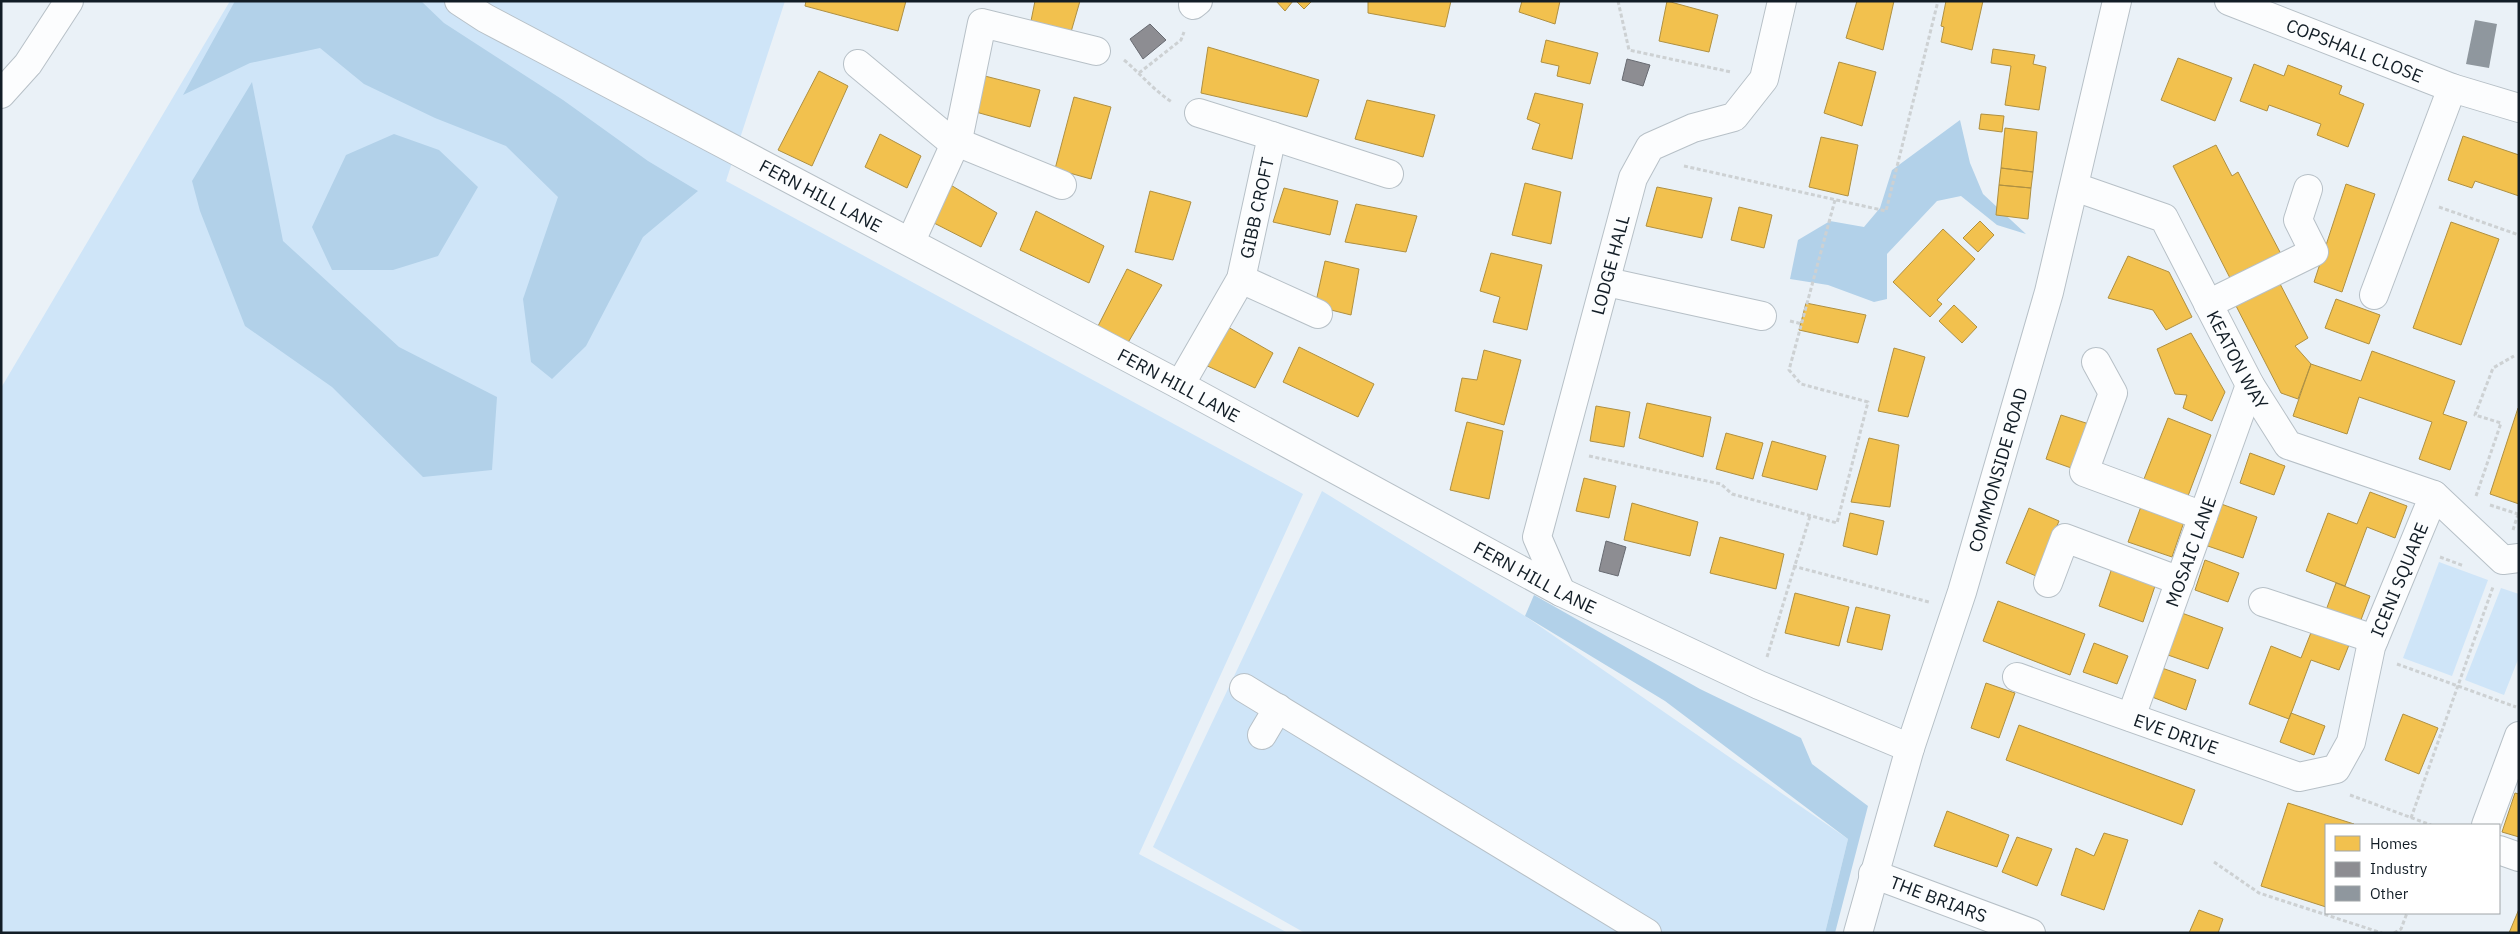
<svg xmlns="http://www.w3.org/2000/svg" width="2520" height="934" viewBox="0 0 2520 934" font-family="'IBM Plex Sans',sans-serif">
	<rect width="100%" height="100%" fill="#eaf1f7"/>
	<path fill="#cfe5f8" d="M230,1H785L726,181L1303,494L1139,854L1288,933H1V388Z
		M1322,491L1525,616L1848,839L1825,933H1305L1153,847Z
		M2439,562L2488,580L2452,676L2403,658Z
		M2501,588L2519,594V657L2504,695L2465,680Z"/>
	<path fill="#b2d1e9" d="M235,1H421L444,23L563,100L648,161L698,191L643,237L586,346L552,379L531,362L523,299L558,197L506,146L435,118L364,84L320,48L250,63L183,95Z
		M252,82L283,241L399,347L497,397L492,470L423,477L332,387L245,326L200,211L192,181Z
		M1960,120L1970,163L1983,194L2026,234L1997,225L1961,196L1937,201L1887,254V299L1874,302L1828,285L1790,279L1798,240L1830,221L1864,227L1880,208L1892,170Z
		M394,134L439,150L478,187L438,256L393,270H332L312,227L346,155Z
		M1534,595L1700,689L1801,738L1812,764L1868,806L1835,933H1825L1848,839L1665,701L1525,616Z"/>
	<path fill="#f2c14e" stroke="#af9042" d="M806,1H906L898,31L805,6Z
		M1035,1H1080L1071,32L1031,21Z
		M1276,1H1293L1285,11Z
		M1296,1H1312L1304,9Z
		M1368,1H1451L1445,27L1368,13Z
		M1522,1H1560L1555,24L1519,12Z
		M1667,1L1718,15L1709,52L1659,41Z
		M1857,1H1894L1883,50L1846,38Z
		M1946,1H1983L1972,50L1941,42L1944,27L1941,26Z
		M1546,40L1598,53L1590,84L1557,76L1559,66L1541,62Z
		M1208,47L1319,80L1307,117L1201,93Z
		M1993,49L2035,55L2033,64L2046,67L2039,110L2005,105L2011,66L1991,63Z
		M2178,58L2232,78L2215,121L2161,100Z
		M1839,62L1876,72L1862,126L1824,113Z
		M2254,64L2284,76L2288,65L2342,86L2339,94L2364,104L2348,147L2317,135L2321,124L2269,105L2267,111L2240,101Z
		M819,71L848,86L812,166L778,150Z
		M973,73L1040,90L1030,127L965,109Z
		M1535,93L1583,104L1572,159L1532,149L1540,124L1527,119Z
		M1074,97L1111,107L1091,179L1055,169Z
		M1367,100L1435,115L1423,157L1355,139Z
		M1981,114L2004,116L2002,132L1979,129Z
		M2005,128L2037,132L2033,172L2001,168Z
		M880,134L921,156L907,188L865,167Z
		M2463,136L2519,155V196L2475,181L2472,188L2448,180Z
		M1821,137L1858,145L1848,196L1809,187Z
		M2216,145L2232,176L2238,172L2281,254L2231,280L2173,166Z
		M2001,168L2033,172L2031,188L1999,185Z
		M1525,183L1561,192L1551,244L1512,235Z
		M949,184L997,213L981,247L932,222Z
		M2346,184L2375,194L2342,292L2314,282Z
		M1999,185L2031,188L2028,219L1996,215Z
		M1657,187L1712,198L1702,238L1646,226Z
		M1284,188L1338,201L1330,235L1273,222Z
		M1150,191L1191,202L1173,260L1135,252Z
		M1356,204L1417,216L1406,252L1345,242Z
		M1739,207L1772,215L1764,248L1731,240Z
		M1036,211L1104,246L1089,283L1020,250Z
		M1980,221L1994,235L1978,252L1963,238Z
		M2451,222L2499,239L2461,345L2413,328Z
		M1943,229L1975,259L1937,300L1942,304L1930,317L1893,282Z
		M1491,253L1542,265L1527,330L1493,322L1500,297L1480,291Z
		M2128,256L2169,272L2192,317L2166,330L2153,310L2108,298Z
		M1325,261L1359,269L1351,315L1315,306Z
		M1127,269L1162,285L1126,346L1095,332Z
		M2278,280L2308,338L2295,346L2311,364L2298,399L2281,393L2234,302Z
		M2336,299L2380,315L2369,344L2325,328Z
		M1806,303L1866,315L1858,343L1799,330Z
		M1954,305L1977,327L1962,343L1939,321Z
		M1221,323L1273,353L1255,388L1201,363Z
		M2191,333L2225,392L2212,421L2183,408L2187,395L2175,394L2157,349Z
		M1299,347L1374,384L1358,417L1283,382Z
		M1894,348L1925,357L1908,417L1878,411Z
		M1484,350L1521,360L1504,425L1455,411L1462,378L1477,380Z
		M2372,351L2455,381L2443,414L2467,422L2450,470L2419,459L2432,422L2359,397L2347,434L2293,416L2311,364L2361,381Z
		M1647,403L1711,417L1703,457L1639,438Z
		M1596,406L1630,412L1624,447L1590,441Z
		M2518,408H2519V504L2490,494Z
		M2061,415L2089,424L2074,469L2046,459Z
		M2168,418L2211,435L2188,496L2144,479Z
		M1467,422L1503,431L1489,499L1450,490Z
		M1726,433L1763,443L1753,479L1716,469Z
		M1869,438L1899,445L1890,507L1851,502Z
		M1772,441L1826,456L1817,490L1762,476Z
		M2250,453L2285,466L2274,495L2240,483Z
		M1584,478L1616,486L1609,518L1576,511Z
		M2370,492L2407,506L2395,538L2367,527L2345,586L2306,571L2328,513L2357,524Z
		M2143,501L2186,516L2172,557L2128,542Z
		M2213,501L2257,517L2243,558L2199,543Z
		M1632,503L1698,522L1690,556L1624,540Z
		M2029,508L2059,521L2036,576L2006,563Z
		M1850,513L1884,521L1877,555L1843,546Z
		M1720,537L1784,554L1776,589L1710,573Z
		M2205,560L2239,573L2228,602L2195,590Z
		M2113,565L2157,580L2143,622L2099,606Z
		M2336,583L2370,596L2359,625L2325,613Z
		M1795,593L1849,607L1839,646L1785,633Z
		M1998,601L2085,634L2070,675L1983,641Z
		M1856,607L1890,615L1882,650L1847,642Z
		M2179,612L2223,628L2208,669L2165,654Z
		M2314,625L2351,640L2339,670L2311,660L2289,719L2249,704L2271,646L2301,658Z
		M2094,643L2128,656L2117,684L2083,672Z
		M2162,668L2196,680L2186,710L2152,697Z
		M1986,683L2015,693L1999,738L1971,728Z
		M2291,713L2325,726L2314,755L2280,742Z
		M2403,714L2438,728L2419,774L2385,760Z
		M2019,725L2195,790L2182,825L2006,760Z
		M2515,793L2519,794V837L2502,832Z
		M2288,803L2354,824L2326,825V907L2261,886Z
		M1947,811L2009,835L1997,867L1934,846Z
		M2104,833L2128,840L2104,910L2061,895L2076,848L2094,856Z
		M2017,837L2052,849L2037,886L2002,872Z
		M2519,909V933H2509Z
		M2199,910L2223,919L2218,933H2189Z"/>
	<path fill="#8d8d92" stroke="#686b72" d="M1150,24L1166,40L1143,59L1130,39Z
		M1627,59L1650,65L1643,86L1622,80Z
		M1606,541L1626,547L1618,576L1599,571Z"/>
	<path fill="#8f979e" d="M2475,20L2497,24L2489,68L2466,64Z"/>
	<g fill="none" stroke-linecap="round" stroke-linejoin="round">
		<g stroke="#b7c0c7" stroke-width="30">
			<g id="minor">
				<path id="s1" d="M459,1L485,18L1180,385L1561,592L1759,685L1910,748"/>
				<path id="s2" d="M2229,1L2452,88L2519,108"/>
				<path d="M1193,5L1198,1"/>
				<path d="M858,64L947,138L1062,185"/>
				<path d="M1,94L28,64L69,1"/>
				<path d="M1272,136L1389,174"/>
				<path id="s3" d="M2075,187L2164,218L2250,385L2288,445L2434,495"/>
				<path d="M911,241L959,135L982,23L1096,51"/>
				<path d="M1241,279L1318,314"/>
				<path d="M1607,282L1762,316"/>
				<path d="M2374,295L2452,88"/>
				<path d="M2208,304L2314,252L2298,220L2308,189"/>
				<path d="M2096,362L2113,393L2084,472L2203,516"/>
				<path id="s4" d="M1180,385L1241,279L1272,136L1199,113"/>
				<path d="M2048,583L2065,538L2180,581"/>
				<path id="s5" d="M1561,592L1537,537L1633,178L1650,147L1693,128L1734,117L1764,79L1782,1"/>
				<path d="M2263,602L2374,639"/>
				<path id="s6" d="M2017,677L2299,777L2336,769L2351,742L2371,647L2434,495L2503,560L2519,558"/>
				<path d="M1244,688L1647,933"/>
				<path id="s7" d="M2131,717L2250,385"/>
				<path d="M1262,735L1278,708"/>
				<path d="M2486,825L2519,736"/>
				<path d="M2499,850L2519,857"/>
				<path id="s8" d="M1873,874L2031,933"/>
				<path id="s9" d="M1858,933L1910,748L1962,592L2049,292L2117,1"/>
			</g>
		</g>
		<path stroke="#cdd1d3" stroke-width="3" stroke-dasharray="4 2.5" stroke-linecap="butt" d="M1618,1L1629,50L1731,72
			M1124,60C1142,75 1152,89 1172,102
			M1139,73L1181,40L1184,32
			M1684,166L1886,211L1938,1
			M2439,207L2519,235
			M1790,321L1802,324
			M1589,456L1721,484L1732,494L1837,523L1868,402L1801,384L1789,370L1835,200
			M2476,496L2501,423L2475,415L2493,368L2514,356
			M2490,505L2518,514
			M2513,530L2518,514
			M2440,557L2464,566
			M1793,566L1929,602
			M1767,657L1810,516
			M2397,664L2516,707
			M2350,795L2431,825
			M2411,818L2493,587
			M2214,862L2259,893L2382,933
			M2394,933L2401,929L2407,913"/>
		<use href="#minor" stroke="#fcfdfe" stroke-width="28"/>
	</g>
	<g text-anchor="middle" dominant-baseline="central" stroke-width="5" stroke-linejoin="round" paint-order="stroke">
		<g font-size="18" fill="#121d26" stroke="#fff">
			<text stroke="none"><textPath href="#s2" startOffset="135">COPSHALL CLOSE</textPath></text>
			<text stroke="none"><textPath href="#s1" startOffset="411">FERN HILL LANE</textPath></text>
			<text stroke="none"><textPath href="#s4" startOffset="195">GIBB CROFT</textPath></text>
			<text stroke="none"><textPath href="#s5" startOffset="342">LODGE HALL</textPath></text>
			<text stroke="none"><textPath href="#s3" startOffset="254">KEATON WAY</textPath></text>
			<text stroke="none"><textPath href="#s1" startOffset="816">FERN HILL LANE</textPath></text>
			<text stroke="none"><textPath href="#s9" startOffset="484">COMMONSIDE ROAD</textPath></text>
			<text stroke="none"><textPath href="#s7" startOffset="176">MOSAIC LANE</textPath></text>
			<text stroke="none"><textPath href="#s1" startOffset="1221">FERN HILL LANE</textPath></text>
			<text stroke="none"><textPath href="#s6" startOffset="538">ICENI SQUARE</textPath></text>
			<text stroke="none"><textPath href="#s6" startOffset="169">EVE DRIVE</textPath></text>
			<text stroke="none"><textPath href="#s8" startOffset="70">THE BRIARS</textPath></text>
		</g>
	</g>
	<rect width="2520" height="934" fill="none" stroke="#121d26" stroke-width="5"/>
	<rect x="2325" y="824" width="175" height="90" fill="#ffffff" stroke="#a0a5a8"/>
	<rect x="2335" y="836" width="25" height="15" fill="#f2c14e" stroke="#a0a5a8"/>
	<text x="2370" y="849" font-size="15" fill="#121d26">Homes</text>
	<rect x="2335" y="862" width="25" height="15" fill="#8d8d92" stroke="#a0a5a8"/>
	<text x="2370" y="874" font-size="15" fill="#121d26">Industry</text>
	<rect x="2335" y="886" width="25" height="15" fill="#8f979e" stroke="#a0a5a8"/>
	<text x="2370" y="899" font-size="15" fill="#121d26">Other</text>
</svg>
